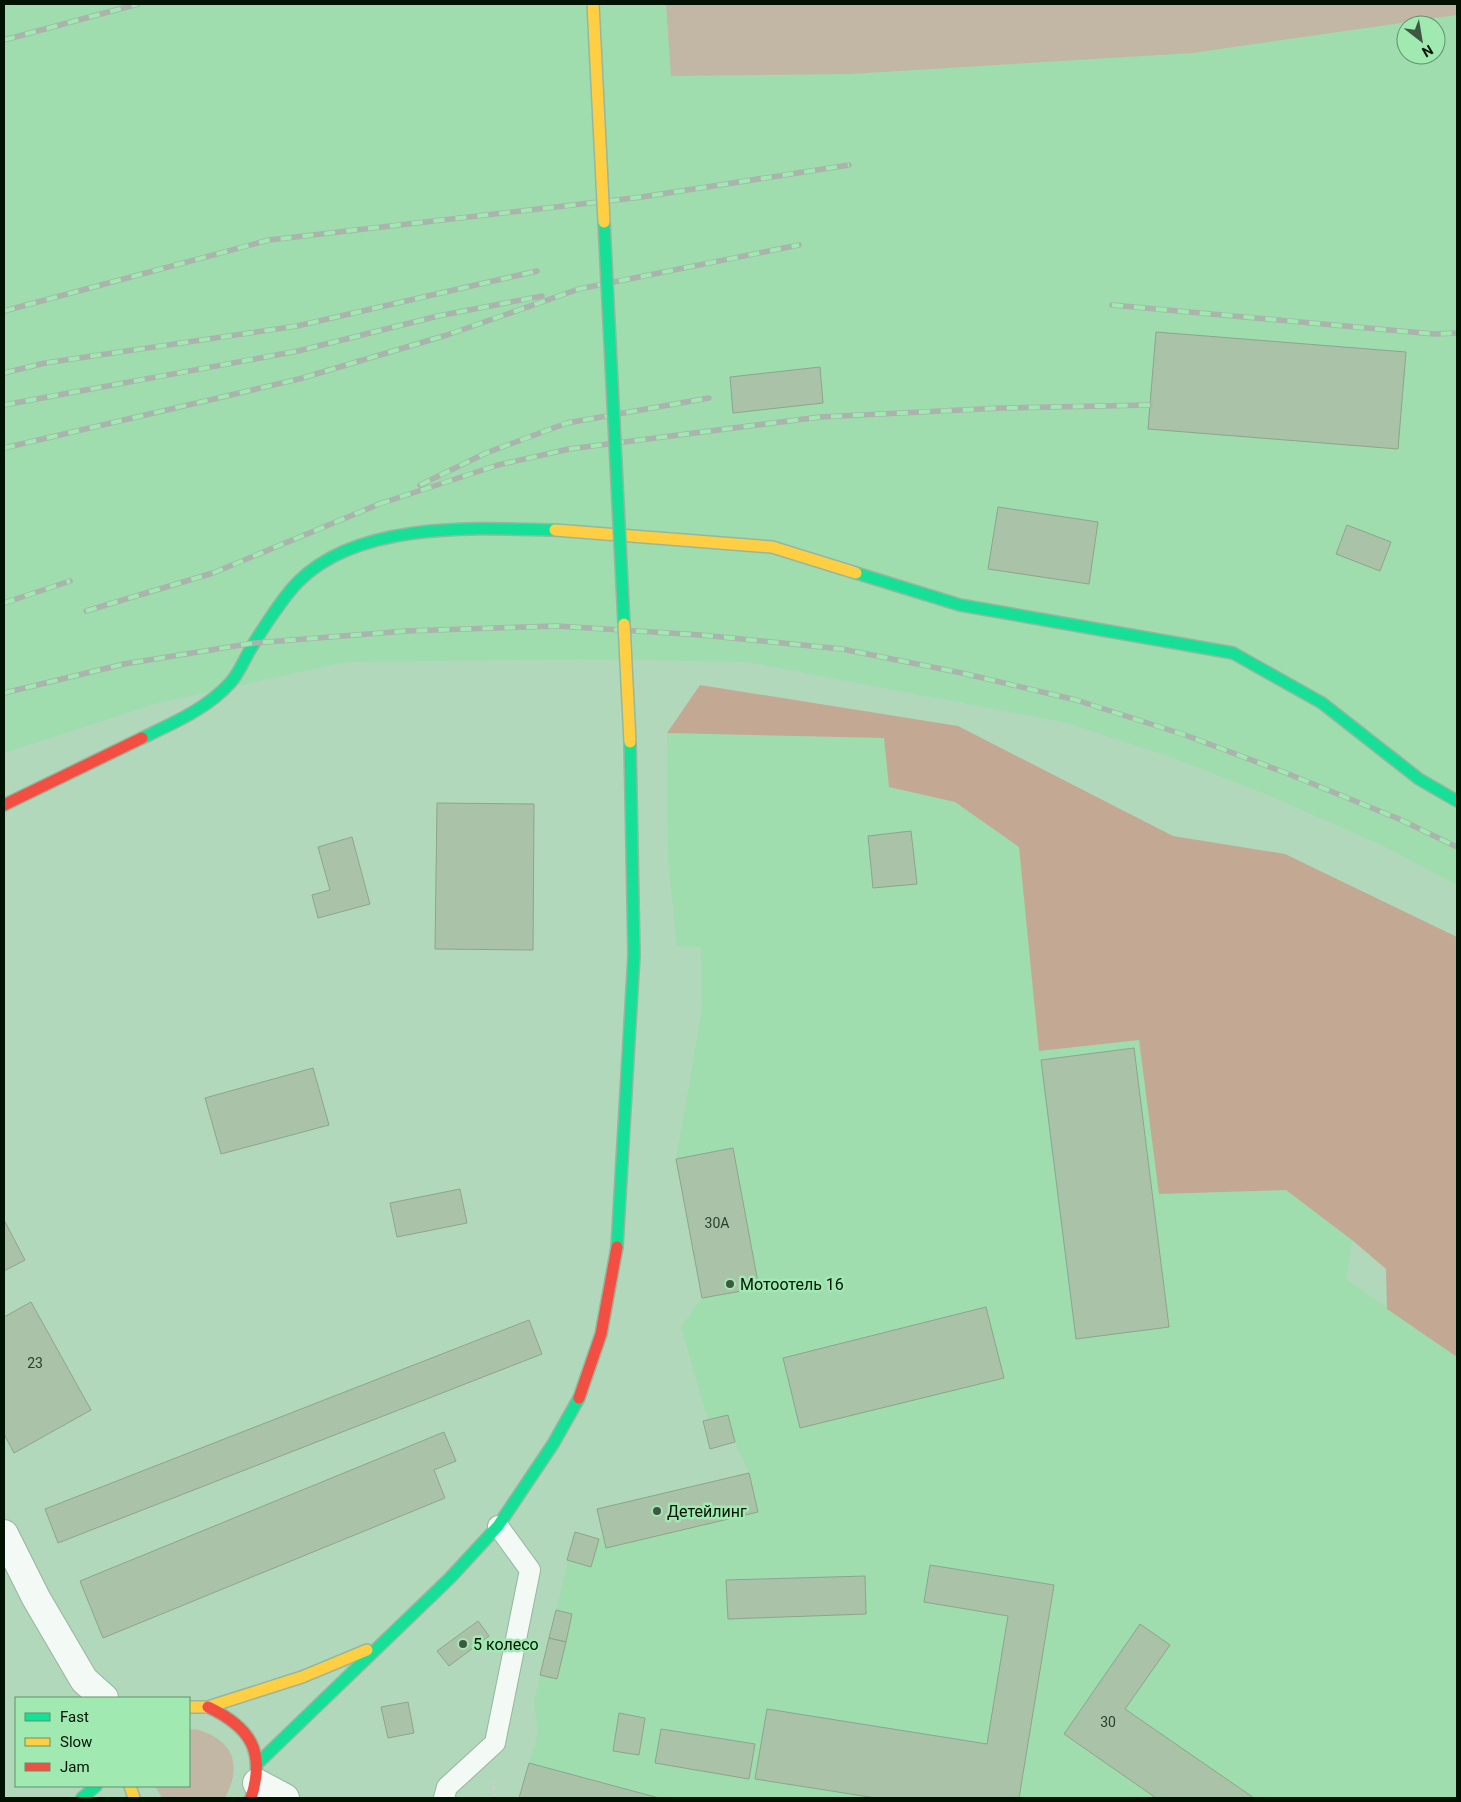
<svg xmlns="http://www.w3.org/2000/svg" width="1461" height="1802" viewBox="0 0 1461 1802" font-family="Roboto,sans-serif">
	<rect width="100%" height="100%" fill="#b1d8ba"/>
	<path fill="#9fdcae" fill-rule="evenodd" d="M4,4H1457V885L1388,848L1273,797L1174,758L1068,723L748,662L583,659L346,662L158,703L4,753ZM1406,25H1436V55H1406Z
		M667,733L884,738L889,787L955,802L1019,847L1039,1051L1139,1040L1160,1194L1286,1190L1352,1240L1346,1279L1457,1357V1798H519L538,1733L534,1702L575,1532L599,1539L603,1537L597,1509L749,1473L735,1442L710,1449L703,1421L708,1420L681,1327L702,1298L676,1159L702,1010L701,947L677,946L668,857Z"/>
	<path fill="#c2b7a4" d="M666,4H1457V15L1192,53L850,74L671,76Z
		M195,1729C233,1739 243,1764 225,1798H162L155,1786H189V1730Z"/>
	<path fill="#c3a893" d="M700,685L958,726L1173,836L1285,854L1457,937V1357L1387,1309L1386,1269L1352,1240L1286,1190L1159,1194L1139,1040L1039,1051L1019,847L955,802L889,787L884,738L667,733Z"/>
	<path fill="#aac2a8" stroke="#8da58b" d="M1156,332L1406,352L1398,449L1148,429Z
		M820,367L823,403L733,413L730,377Z
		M998,507L1098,522L1089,584L988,569Z
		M1347,525L1391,542L1380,571L1336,554Z
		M437,803L534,804L533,950L435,949Z
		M911,831L917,884L873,888L868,836Z
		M352,837L370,904L318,918L312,895L330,890L318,847Z
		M1134,1048L1169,1327L1076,1339L1041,1060Z
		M313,1068L329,1125L221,1154L205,1098Z
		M733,1148L759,1288L702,1298L676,1159Z
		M460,1189L467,1223L397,1237L390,1203Z
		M4,1220L25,1260L4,1271Z
		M31,1302L91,1410L14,1453L4,1434V1317Z
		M986,1307L1004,1378L800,1428L783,1358Z
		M529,1320L542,1354L58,1543L45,1509Z
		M728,1415L735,1442L710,1449L703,1421Z
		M444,1432L456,1461L434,1470L445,1498L103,1638L80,1581Z
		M749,1473L758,1512L606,1548L597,1509Z
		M575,1532L599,1539L591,1567L567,1560Z
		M930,1565L1054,1585L1019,1798H876L755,1779L767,1709L987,1744L1008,1616L924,1602Z
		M865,1576L866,1614L728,1619L726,1580Z
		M556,1610L572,1614L566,1642L549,1638Z
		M478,1621L489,1636L449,1666L437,1651Z
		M1140,1624L1170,1645L1125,1709L1254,1798H1156L1064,1734Z
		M549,1638L566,1642L557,1679L540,1675Z
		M408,1702L414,1733L388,1738L381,1707Z
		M619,1713L645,1718L639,1755L613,1751Z
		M661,1729L755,1744L749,1779L655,1763Z
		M529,1763L659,1798H519Z"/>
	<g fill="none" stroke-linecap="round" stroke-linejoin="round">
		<g stroke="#97b69e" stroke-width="22">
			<path id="lane" d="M444,1798L447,1787L495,1743L530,1570L498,1526"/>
		</g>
		<g stroke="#97b69e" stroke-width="30">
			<path id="street" d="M4,1534L36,1598L84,1680L104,1698
				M257,1783L285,1798"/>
		</g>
		<g stroke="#97b69e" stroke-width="14">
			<path id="fast" d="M856,573L960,605L1233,653L1322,703L1419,779L1457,801
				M142,738C173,723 207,709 231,682C239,673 244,660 250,650C261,631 284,596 298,582C358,521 476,528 555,530
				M617,1247L634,955L630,742
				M258,1763L450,1578L498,1526L553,1444L579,1398
				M82,1798L96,1786"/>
		</g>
		<g stroke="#97b69e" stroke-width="14">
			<path id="slow" d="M555,530L772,547L856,573
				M189,1707H208L302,1677L367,1650
				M130,1786L134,1798"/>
		</g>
		<g stroke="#97b69e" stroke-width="14">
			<path id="jam" d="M4,805L142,738
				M579,1398L601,1334L617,1247
				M208,1707C250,1727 266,1751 251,1798"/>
		</g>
		<path stroke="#c5d0c8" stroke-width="3" stroke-dasharray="5 2.5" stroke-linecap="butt" d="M494,1798V1781"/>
		<use href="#lane" stroke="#f3f9f5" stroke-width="20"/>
		<use href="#street" stroke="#f3f9f5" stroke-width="28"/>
		<use href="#fast" stroke="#16e098" stroke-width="11"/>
		<use href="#slow" stroke="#ffcf43" stroke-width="11"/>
		<use href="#jam" stroke="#f24e42" stroke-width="11"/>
		<g stroke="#aab3ac" stroke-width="5.5">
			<path id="rail" d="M4,40L138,4
				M1112,305L1434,334L1457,333
				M4,311L269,240L642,197L849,165
				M4,373L45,363L297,326L537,271
				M4,405L298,351L438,316L542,296
				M4,448L299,379L447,335L579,289L799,245
				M420,485L486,453L567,423L709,398
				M379,504L498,465L569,449L820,417L1002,408L1150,405
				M4,603L70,581
				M86,611L213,573L384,502
				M4,693L124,664L254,643L406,631L557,626L701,635L842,649L962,673L1076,700L1185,735L1286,773L1399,819L1457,847"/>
		</g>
		<use href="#rail" stroke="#a0e9b1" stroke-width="4" stroke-dasharray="11" stroke-linecap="butt"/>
		<g stroke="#97b69e" stroke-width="14" stroke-linecap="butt">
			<path id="fast-bridge" d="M604,222L624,624"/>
		</g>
		<g stroke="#97b69e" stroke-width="14" stroke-linecap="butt">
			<path id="slow-bridge" d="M593,4L604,222
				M624,624L630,742"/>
		</g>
		<use href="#fast-bridge" stroke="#16e098" stroke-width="11"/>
		<use href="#slow-bridge" stroke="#ffcf43" stroke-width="11"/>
	</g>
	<g fill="#3e5742" stroke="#a0e9b1" stroke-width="2">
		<circle cx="730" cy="1284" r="5"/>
		<circle cx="657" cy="1511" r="5"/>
		<circle cx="463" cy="1644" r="5"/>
	</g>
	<g text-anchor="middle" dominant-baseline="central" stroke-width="5" stroke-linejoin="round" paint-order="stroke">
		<g font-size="14" fill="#2b3f2c">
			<text x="717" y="1223">30А</text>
			<text x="35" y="1363">23</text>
			<text x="1108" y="1722">30</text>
		</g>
		<g font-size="16" fill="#001202" stroke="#a0e9b1" text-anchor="start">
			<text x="740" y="1284">Мотоотель 16</text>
			<text x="667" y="1511">Детейлинг</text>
			<text x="473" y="1644">5 колесо</text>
		</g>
	</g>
	<rect width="1461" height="1802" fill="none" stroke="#001202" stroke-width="10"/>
	<rect x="15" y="1697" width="175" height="90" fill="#a0e9b1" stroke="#60936b"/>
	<rect x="25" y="1713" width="25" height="8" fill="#16e098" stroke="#60936b"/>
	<text x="60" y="1722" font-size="15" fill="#001202">Fast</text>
	<rect x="25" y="1738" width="25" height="8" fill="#ffcf43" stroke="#60936b"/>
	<text x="60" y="1747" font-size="15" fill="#001202">Slow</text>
	<rect x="25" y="1763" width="25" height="8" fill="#f24e42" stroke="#60936b"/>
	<text x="60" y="1772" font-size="15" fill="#001202">Jam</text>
	<g transform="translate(1421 40) rotate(149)"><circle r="24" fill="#a0e9b1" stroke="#60936b"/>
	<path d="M0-4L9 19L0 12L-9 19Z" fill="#3e5742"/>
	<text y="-8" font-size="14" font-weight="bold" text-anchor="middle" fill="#001202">N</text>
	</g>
</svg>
